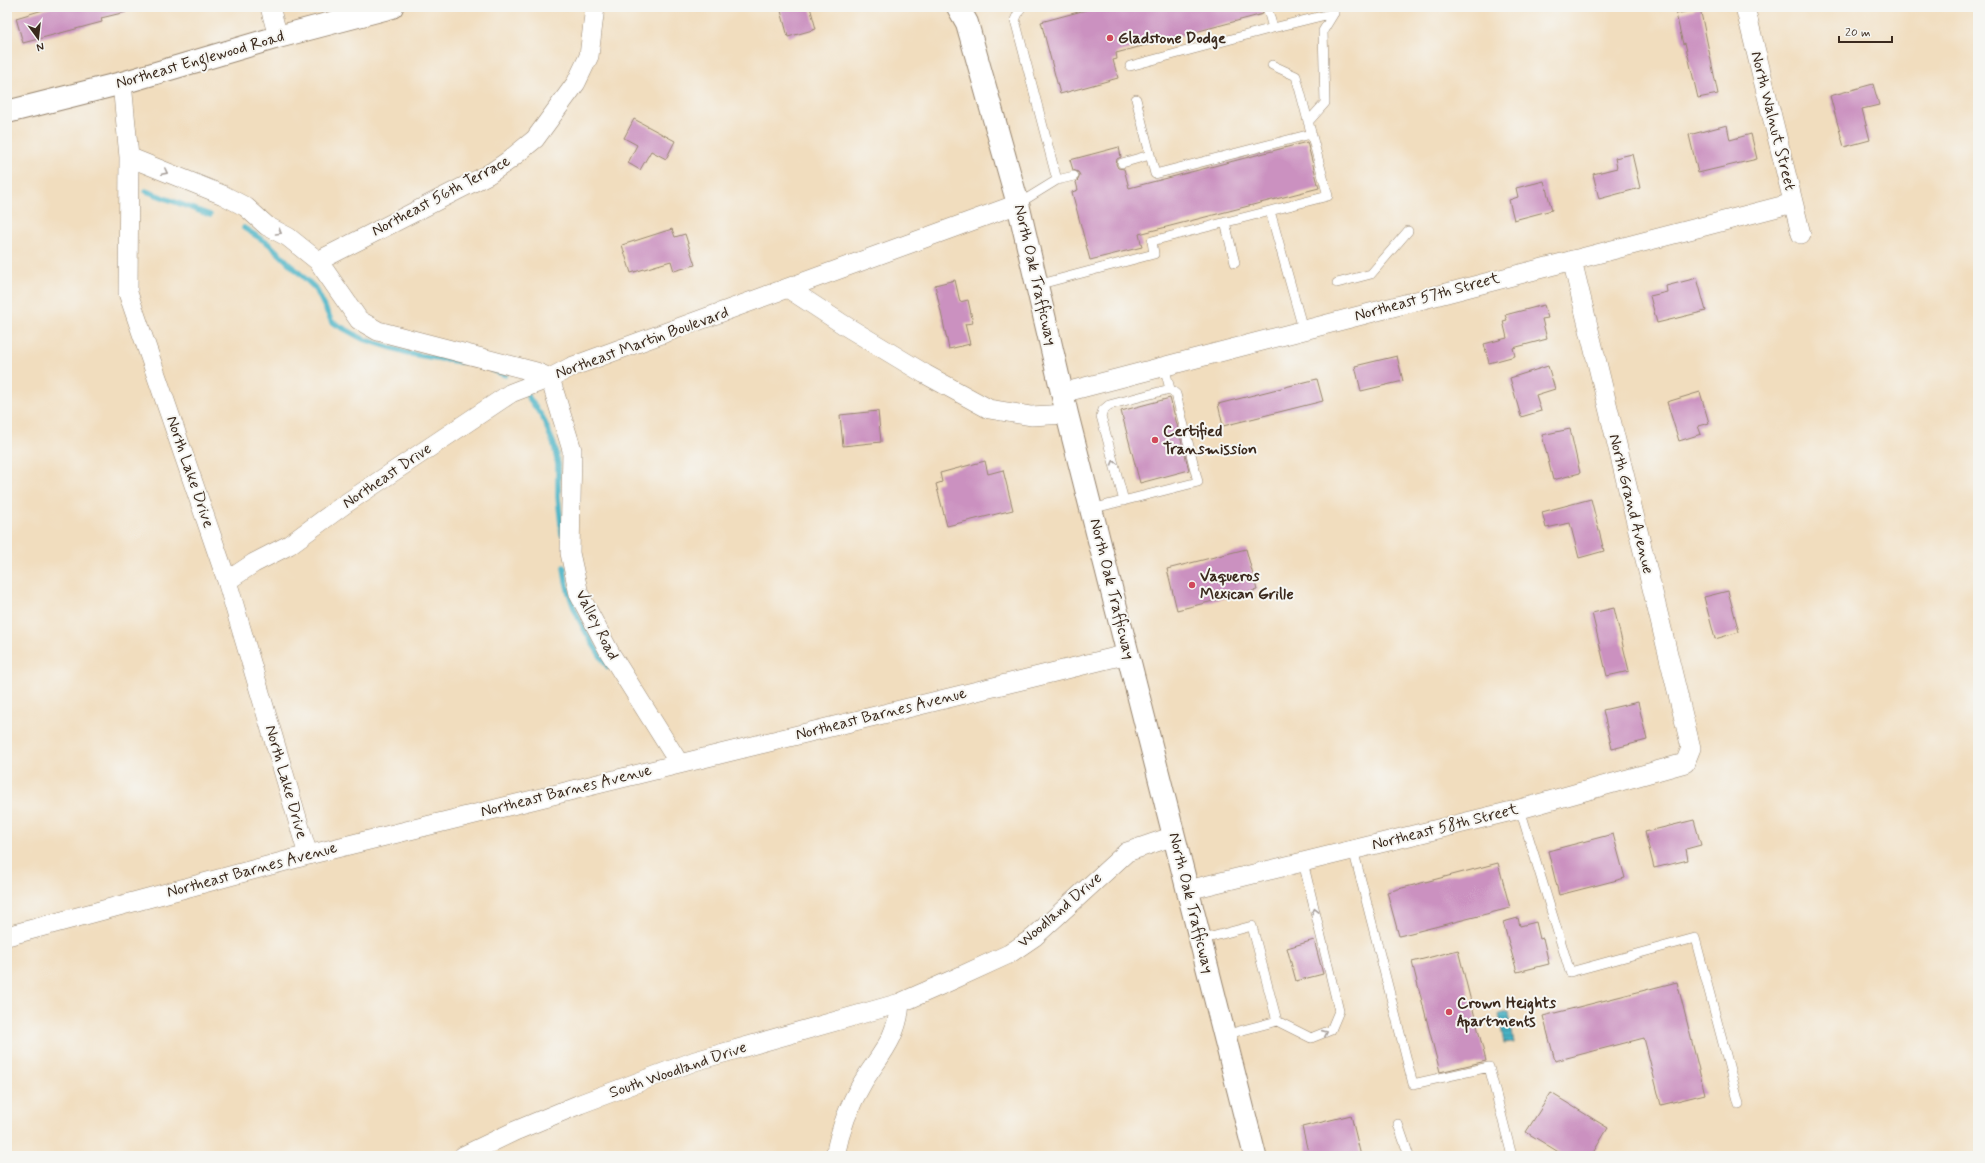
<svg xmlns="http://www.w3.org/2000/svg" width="1985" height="1163" viewBox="0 0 1985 1163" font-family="Mynerve,sans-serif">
	<defs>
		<pattern id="water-rules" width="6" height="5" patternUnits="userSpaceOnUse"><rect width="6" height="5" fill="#47b2c5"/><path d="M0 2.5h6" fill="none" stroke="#3c919f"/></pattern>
	</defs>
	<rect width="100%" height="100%" fill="#f6f6f2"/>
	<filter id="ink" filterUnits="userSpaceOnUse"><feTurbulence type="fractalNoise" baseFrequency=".025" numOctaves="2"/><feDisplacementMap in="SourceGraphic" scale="8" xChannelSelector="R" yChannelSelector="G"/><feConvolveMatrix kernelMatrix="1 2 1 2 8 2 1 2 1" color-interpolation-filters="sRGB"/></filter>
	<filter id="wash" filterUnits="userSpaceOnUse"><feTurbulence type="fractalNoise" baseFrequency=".012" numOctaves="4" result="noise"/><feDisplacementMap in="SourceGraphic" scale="16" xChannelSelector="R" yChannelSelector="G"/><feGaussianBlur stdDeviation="0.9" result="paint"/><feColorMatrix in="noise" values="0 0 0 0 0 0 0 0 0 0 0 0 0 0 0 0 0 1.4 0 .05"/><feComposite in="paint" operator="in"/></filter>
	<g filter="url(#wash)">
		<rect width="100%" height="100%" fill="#f1ddbe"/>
		<path fill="url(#water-rules)" stroke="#416e72" d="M1509,1012L1514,1043L1504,1044L1499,1014Z"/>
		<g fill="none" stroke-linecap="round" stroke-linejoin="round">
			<path stroke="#47b2c5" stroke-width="5.5" d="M146,191L210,215
				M244,228L269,244L316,289L332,322L363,339L411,354L461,362
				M492,370L505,375
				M527,395L543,418L554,445L558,465V497L562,534
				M564,567C567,604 587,637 608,667"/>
		</g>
		<g id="blocks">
			<path fill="#cb91c0" d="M53,7H126V12L101,18L102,22L23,43L16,18Z
				M780,7H810L816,29L788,37Z
				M1097,7H1261L1263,14L1116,53L1117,59L1113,60L1118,78L1060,94L1041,22Z
				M1700,8L1718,94L1698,98L1685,43L1683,44L1676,14Z
				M1873,84L1879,105L1862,109L1870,140L1844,147L1830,96Z
				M634,119L675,141L666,159L651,151L640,170L628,163L637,145L624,138Z
				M1727,125L1730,140L1751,134L1757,159L1698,173L1689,135Z
				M1307,142L1319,188L1139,234L1142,247L1090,260L1072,192L1078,190L1076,182L1078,180L1080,175L1078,172L1073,170L1070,160L1119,147L1121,157L1117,159L1116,164L1118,168L1124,169L1129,188Z
				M1632,154L1640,188L1599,199L1593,174L1617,168L1615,158Z
				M1544,181L1552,210L1514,220L1509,200L1518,197L1516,188Z
				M672,229L675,237L685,234L695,265L674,271L671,261L631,273L622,245Z
				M1697,278L1706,311L1657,323L1650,296L1667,292L1666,286Z
				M955,280L960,302L968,300L973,323L965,324L970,344L949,349L935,285Z
				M1544,305L1548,318L1542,319L1547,339L1513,348L1515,356L1489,363L1484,344L1507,338L1503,321L1507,320L1505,315Z
				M1397,356L1403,381L1361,391L1355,366Z
				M1548,366L1555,389L1536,395L1541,411L1521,417L1510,378Z
				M1317,379L1323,401L1223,426L1218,404Z
				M1700,392L1709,423L1698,426L1701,434L1679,441L1667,402Z
				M1170,398L1189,470L1140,483L1121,411Z
				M878,411L881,442L843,446L840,415Z
				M1570,429L1580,473L1553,480L1542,435Z
				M985,461L988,474L1003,470L1013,510L947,526L936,484L942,482L940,473Z
				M1591,499L1604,551L1579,558L1570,523L1546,528L1542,512Z
				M1246,549L1257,590L1177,610L1167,569Z
				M1728,591L1739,632L1715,639L1704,597Z
				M1614,608L1629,671L1607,676L1592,613Z
				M1638,702L1647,740L1612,749L1603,710Z
				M1694,820L1701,845L1686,849L1688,860L1654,868L1645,832Z
				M1613,834L1625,878L1559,895L1548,851Z
				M1498,863L1510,908L1399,936L1387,892Z
				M1518,918L1520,926L1536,922L1540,939L1543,938L1549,964L1517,972L1503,922Z
				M1314,940L1323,974L1296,981L1287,948Z
				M1458,950L1486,1061L1440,1072L1412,962Z
				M1677,982L1705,1094L1661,1105L1644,1038L1555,1061L1543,1016Z
				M1551,1093L1608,1128L1591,1156H1565L1526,1132Z
				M1351,1115L1361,1156H1309L1302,1127Z"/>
		</g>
	</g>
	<g filter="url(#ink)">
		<use href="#blocks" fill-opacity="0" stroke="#96846e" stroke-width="1"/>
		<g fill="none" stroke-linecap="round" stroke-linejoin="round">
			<g stroke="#96846e" stroke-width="10">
				<path id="service" d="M1267,7L1273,28L1334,13V10
					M1130,66L1273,28
					M1136,99L1155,174L1311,134
					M1308,122L1325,103L1323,31L1334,13
					M1122,163L1150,155
					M1057,180L1074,176
					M1018,204L1057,180L1015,20L1021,7
					M1270,211L1303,329
					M1225,222L1235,263
					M1337,283L1371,274L1408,231
					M1037,285L1154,254L1152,241L1328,196L1296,76L1272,65
					M1124,501L1101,416L1103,410L1109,405L1170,389
					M1091,509L1198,482L1176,394L1170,389L1164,366
					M1520,809L1570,972L1695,938L1739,1104
					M1353,849L1413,1084L1489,1067L1512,1156
					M1200,940L1252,926L1277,1021L1224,1035
					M1277,1021L1311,1038L1331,1030L1339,1011L1303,862
					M1398,1124L1409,1156"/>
			</g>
			<g stroke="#96846e" stroke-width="20">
				<path id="minor" d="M270,7L278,37
					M1745,7L1801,234
					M122,83L129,157L128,293L227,581L308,855
					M129,157L223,195L246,207L267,226L288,237L318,261L359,320L378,331L536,372L550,378L571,367L1018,204
					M318,261L489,174L508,161L535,139L576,83L589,56L595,7
					M789,289L844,325L925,374L989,409L1031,416L1067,414
					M1062,393L1793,203
					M227,581L254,563L289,545L345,504L511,393L550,378L572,450L570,553L579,594L610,653L679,763
					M1188,890L1520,809L1685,763L1691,748L1572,260
					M7,936L308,855L1128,654
					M463,1156L515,1131L580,1104L695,1061L900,1003L950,981L1009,954L1034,937L1127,852L1174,836
					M835,1156C840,1130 849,1105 863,1082C880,1055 898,1037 900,1003"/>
			</g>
			<g stroke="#96846e" stroke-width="24">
				<path id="secondary" d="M958,7L967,23L1018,204L1067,414L1255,1156
					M7,112L122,83L278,37L392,7"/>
			</g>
			<use href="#service" stroke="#fff" stroke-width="9"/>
			<use href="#minor" stroke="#fff" stroke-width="19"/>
			<use href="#secondary" stroke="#fff" stroke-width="22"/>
		</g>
		<defs><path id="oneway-chevron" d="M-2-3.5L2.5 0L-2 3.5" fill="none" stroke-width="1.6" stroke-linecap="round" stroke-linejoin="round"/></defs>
		<g stroke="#a79f9a">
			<use href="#oneway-chevron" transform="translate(165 172) rotate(27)"/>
			<use href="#oneway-chevron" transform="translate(279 232) rotate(30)"/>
			<use href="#oneway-chevron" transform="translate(1114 463) rotate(-105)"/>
			<use href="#oneway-chevron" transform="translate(1315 911) rotate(-103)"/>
			<use href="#oneway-chevron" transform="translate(1325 1033) rotate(-24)"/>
		</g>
	</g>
	<g fill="#d1495b" stroke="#f6f6f2" stroke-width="1.5">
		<circle cx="1110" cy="38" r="4"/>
		<circle cx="1155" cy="440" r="4"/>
		<circle cx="1192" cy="585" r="4"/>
		<circle cx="1449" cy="1012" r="4"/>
	</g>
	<g text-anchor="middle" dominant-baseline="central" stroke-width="4" stroke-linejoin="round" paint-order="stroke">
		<g font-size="16" font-weight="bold" fill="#3b2a1e" stroke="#f6f6f2" text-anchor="start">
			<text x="1118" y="38">Gladstone Dodge</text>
			<text x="1163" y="431">Certified<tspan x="1163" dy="18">Transmission</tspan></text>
			<text x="1200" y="576">Vaqueros<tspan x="1200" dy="18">Mexican Grille</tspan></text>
			<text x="1457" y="1003">Crown Heights<tspan x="1457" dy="18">Apartments</tspan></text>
		</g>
		<g font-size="16" fill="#3b2a1e" stroke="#f6f6f2">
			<text transform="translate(200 60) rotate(-16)">Northeast Englewood Road</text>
			<text transform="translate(1773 121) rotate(76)">North Walnut Street</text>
			<text transform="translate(441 196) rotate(-28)">Northeast 56th Terrace</text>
			<text transform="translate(1035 275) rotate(77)">North Oak Trafficway</text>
			<text transform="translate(1427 297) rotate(-15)">Northeast 57th Street</text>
			<text transform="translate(642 343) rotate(-20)">Northeast Martin Boulevard</text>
			<text transform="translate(190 472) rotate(71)">North Lake Drive</text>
			<text transform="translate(387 476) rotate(-34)">Northeast Drive</text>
			<text transform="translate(1631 504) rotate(76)">North Grand Avenue</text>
			<text transform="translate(1112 589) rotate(76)">North Oak Trafficway</text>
			<text transform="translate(597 625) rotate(63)">Valley Road</text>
			<text transform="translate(881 714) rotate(-14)">Northeast Barnes Avenue</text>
			<text transform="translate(286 782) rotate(74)">North Lake Drive</text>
			<text transform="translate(566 791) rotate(-14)">Northeast Barnes Avenue</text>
			<text transform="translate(1445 827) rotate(-14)">Northeast 58th Street</text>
			<text transform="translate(252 870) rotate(-15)">Northeast Barnes Avenue</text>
			<text transform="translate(1191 903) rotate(76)">North Oak Trafficway</text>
			<text transform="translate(1060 910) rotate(-41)">Woodland Drive</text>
			<text transform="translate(678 1070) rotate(-19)">South Woodland Drive</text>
		</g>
	</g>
	<rect width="1985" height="1163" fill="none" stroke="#f6f6f2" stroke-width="24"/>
	<g transform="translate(38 38) rotate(165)" stroke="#f6f6f2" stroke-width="3" paint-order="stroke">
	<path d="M0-3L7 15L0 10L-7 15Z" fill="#3b2a1e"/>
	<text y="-6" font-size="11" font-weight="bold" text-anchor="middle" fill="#3b2a1e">N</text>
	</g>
	<path d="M1839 36v6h53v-6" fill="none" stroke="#3b2a1e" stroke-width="2"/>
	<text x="1845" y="36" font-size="12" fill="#3b2a1e" stroke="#f6f6f2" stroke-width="3" paint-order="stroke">20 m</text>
</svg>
